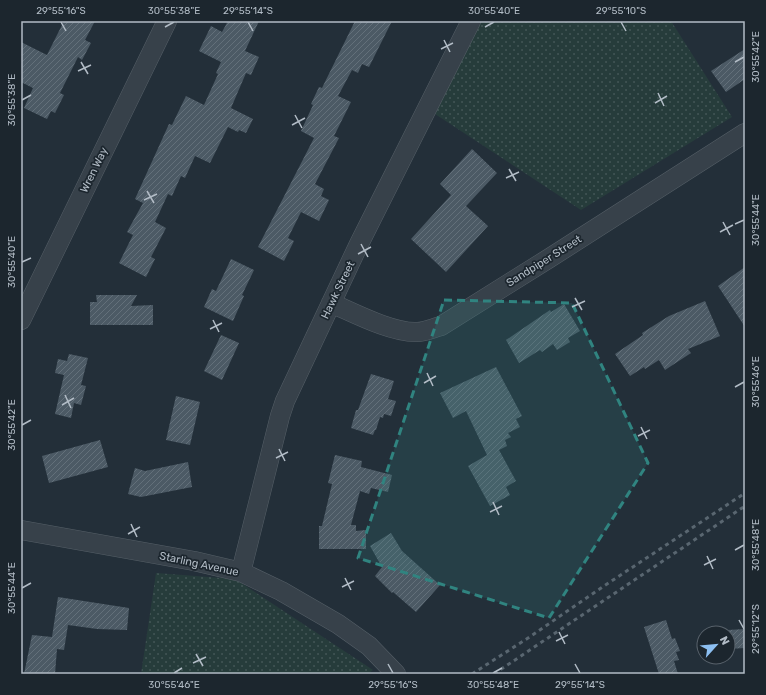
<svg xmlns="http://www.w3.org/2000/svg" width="766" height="695" viewBox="0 0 766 695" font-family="Rubik,sans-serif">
	<defs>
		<pattern id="grass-dots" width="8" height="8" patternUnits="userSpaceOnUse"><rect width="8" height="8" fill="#263c3b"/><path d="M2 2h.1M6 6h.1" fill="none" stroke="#435656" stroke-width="1.8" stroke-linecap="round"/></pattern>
		<pattern id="building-hatch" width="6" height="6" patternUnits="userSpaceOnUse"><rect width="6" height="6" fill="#4c5a65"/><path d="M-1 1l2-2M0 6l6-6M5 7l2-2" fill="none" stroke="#63707a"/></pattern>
	</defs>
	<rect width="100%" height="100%" fill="#232f39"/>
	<path fill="url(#grass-dots)" d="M477,21H671L732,117L581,210L432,112Z
		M156,573L235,579L373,670L368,674H141Z"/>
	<path fill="url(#building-hatch)" d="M64,21H95L85,40L91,43L82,60L78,57L60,93L64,95L55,113L51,111L47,119L24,108L33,88L21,82V42L47,55Z
		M228,21H259L245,51L259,57L251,75L246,73L231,108L253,119L246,133L239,130L238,132L228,127L210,163L195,156L185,178L181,176L172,196L168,194L155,222L166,228L151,257L155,259L146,277L119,263L133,235L127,232L143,203L135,199L169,124L172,125L186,96L204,105L218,74L216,73L221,62L199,51L211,26L222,32Z
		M355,21H392L369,67L362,64L358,73L352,70L338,96L351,102L334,136L339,138L315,184L324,189L321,196L329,200L319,221L301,212L288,238L294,241L284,261L258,247L314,138L301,131L313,105L311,104L319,87L322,88Z
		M745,49V79L726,92L711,71Z
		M472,149L497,173L466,206L488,226L446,272L411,239L451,195L440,184Z
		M231,259L254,270L242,295L244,296L233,321L204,307L212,289L216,291Z
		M745,267V327L718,286Z
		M96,295H137L131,306L153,305V325H90V302H97Z
		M705,301L720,336L688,349L691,353L665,370L659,360L645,369L644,367L630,376L615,354L643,335L642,333L669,316Z
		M564,304L580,331L568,338L570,342L557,350L553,344L542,352L540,350L519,363L506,340L550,310L551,312Z
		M221,335L239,343L222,380L204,371Z
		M69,354L88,358L81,385L86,386L81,405L74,403L71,418L55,414L64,375L55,373L58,359L67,361Z
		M496,367L522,416L516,419L520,427L508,433L511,437L505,440L507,446L499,450L516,481L506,487L510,495L490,506L468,466L487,455L466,411L453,418L440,393Z
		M371,374L394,381L388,399L396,401L391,416L384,414L383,418L380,417L376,430H375L373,435L351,428L356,410H358Z
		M176,396L200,402L190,445L166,440Z
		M100,440L108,467L49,483L42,456Z
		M335,455L362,461L361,467L392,475L388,492L371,488L369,494L360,491L351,525H356V531L366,530V549H319V526H322L332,484L328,483Z
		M188,462L192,487L141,497L128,494L135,468L145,471Z
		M391,533L402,551L440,585L416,612L393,592L392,593L375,576L382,567L370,546Z
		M58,597L129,608L127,630L97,629L68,625L64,650L57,649L55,674H24L32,635L52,637Z
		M666,620L672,639L675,638L680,651L676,652L679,660L674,661L678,674H659L644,627Z
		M745,629V648L728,649V630Z"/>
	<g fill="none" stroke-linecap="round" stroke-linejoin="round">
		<g stroke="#555f67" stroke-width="20">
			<path id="minor" d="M331,303C354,313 392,333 417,332C425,332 433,328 441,326L548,259L745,133
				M21,320L167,21
				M21,530L194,561L241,572L281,591L338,624L369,646L396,674
				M241,572L280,416L285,401L359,244L471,21"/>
		</g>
		<use href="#minor" stroke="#37414a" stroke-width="19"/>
		<path stroke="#596670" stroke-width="3" stroke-dasharray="4 4" stroke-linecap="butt" d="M472,674L528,638L604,586L745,493
			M494,674L745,506"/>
	</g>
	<path fill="#308480" fill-opacity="0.2" stroke="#308480" stroke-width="3" stroke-dasharray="8 5" stroke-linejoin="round" d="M444,300L572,303L648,463L549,618L358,558Z"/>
	<path fill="none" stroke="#b2bcc6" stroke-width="1.5" d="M61,22L66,31M248,22L253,31M621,22L626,31M165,27L174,22M485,27L494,22M444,40L450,52M441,49L453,43M81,62L88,74M735,62L744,57M78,71L91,65M658,93L664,106M22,100L31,95M655,103L667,96M295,115L302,128M292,125L305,118M509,169L516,181M506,178L519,172M147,191L154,203M144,200L157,194M723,222L730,235M735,224L744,220M720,232L733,225M361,244L368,257M358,254L371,247M22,262L31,258M575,298L582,310M572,307L585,301M213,320L219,332M210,329L222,323M427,373L433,386M424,383L436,376M735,387L744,382M65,395L71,408M62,405L74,398M22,425L31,420M641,427L647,439M638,436L650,430M279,449L285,461M276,458L288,452M493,502L499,515M490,512L502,506M131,524L137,537M128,534L140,527M735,550L744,545M707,556L713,569M704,565L716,559M345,578L351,590M342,587L354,581M22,588L31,583M739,620L744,629M559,632L565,644M556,641L568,635M196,654L203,666M193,663L206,657M388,664L393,673M575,664L580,673M174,673L182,668M493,673L502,668"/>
	<g text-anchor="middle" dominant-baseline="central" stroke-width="3.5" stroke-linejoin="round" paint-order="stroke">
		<g font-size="11" fill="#b2bcc6" stroke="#1c262e">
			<text transform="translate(94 170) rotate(-64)">Wren Way</text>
			<text transform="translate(544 261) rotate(-32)">Sandpiper Street</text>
			<text transform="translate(338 290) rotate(-64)">Hawk Street</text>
			<text transform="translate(199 564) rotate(12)">Starling Avenue</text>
		</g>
	</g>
	<rect width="766" height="695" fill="none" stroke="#1c262e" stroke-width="44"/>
	<g transform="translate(716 645) rotate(63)"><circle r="19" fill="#1c262e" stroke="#58626b"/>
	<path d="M0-3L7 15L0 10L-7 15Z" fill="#8cbff1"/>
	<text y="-6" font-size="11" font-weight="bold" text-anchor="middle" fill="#b2bcc6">N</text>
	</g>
	<rect x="22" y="22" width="722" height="651" fill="none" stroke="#b2bcc6" stroke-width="1.5"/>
	<g font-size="10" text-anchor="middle" fill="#b2bcc6">
		<text x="61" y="14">29°55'16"S</text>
		<text x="174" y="14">30°55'38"E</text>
		<text x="248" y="14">29°55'14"S</text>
		<text x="494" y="14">30°55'40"E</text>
		<text x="621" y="14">29°55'10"S</text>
		<text transform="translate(755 57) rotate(-90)" y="4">30°55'42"E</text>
		<text transform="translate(11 100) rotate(-90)" y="4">30°55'38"E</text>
		<text transform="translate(755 220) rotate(-90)" y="4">30°55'44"E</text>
		<text transform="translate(11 262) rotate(-90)" y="4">30°55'40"E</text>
		<text transform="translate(755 382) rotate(-90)" y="4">30°55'46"E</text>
		<text transform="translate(11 425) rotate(-90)" y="4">30°55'42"E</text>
		<text transform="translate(755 545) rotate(-90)" y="4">30°55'48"E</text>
		<text transform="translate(11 588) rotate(-90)" y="4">30°55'44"E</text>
		<text transform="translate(755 629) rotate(-90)" y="4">29°55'12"S</text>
		<text x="174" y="688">30°55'46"E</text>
		<text x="393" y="688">29°55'16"S</text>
		<text x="493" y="688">30°55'48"E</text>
		<text x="580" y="688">29°55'14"S</text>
	</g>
</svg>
